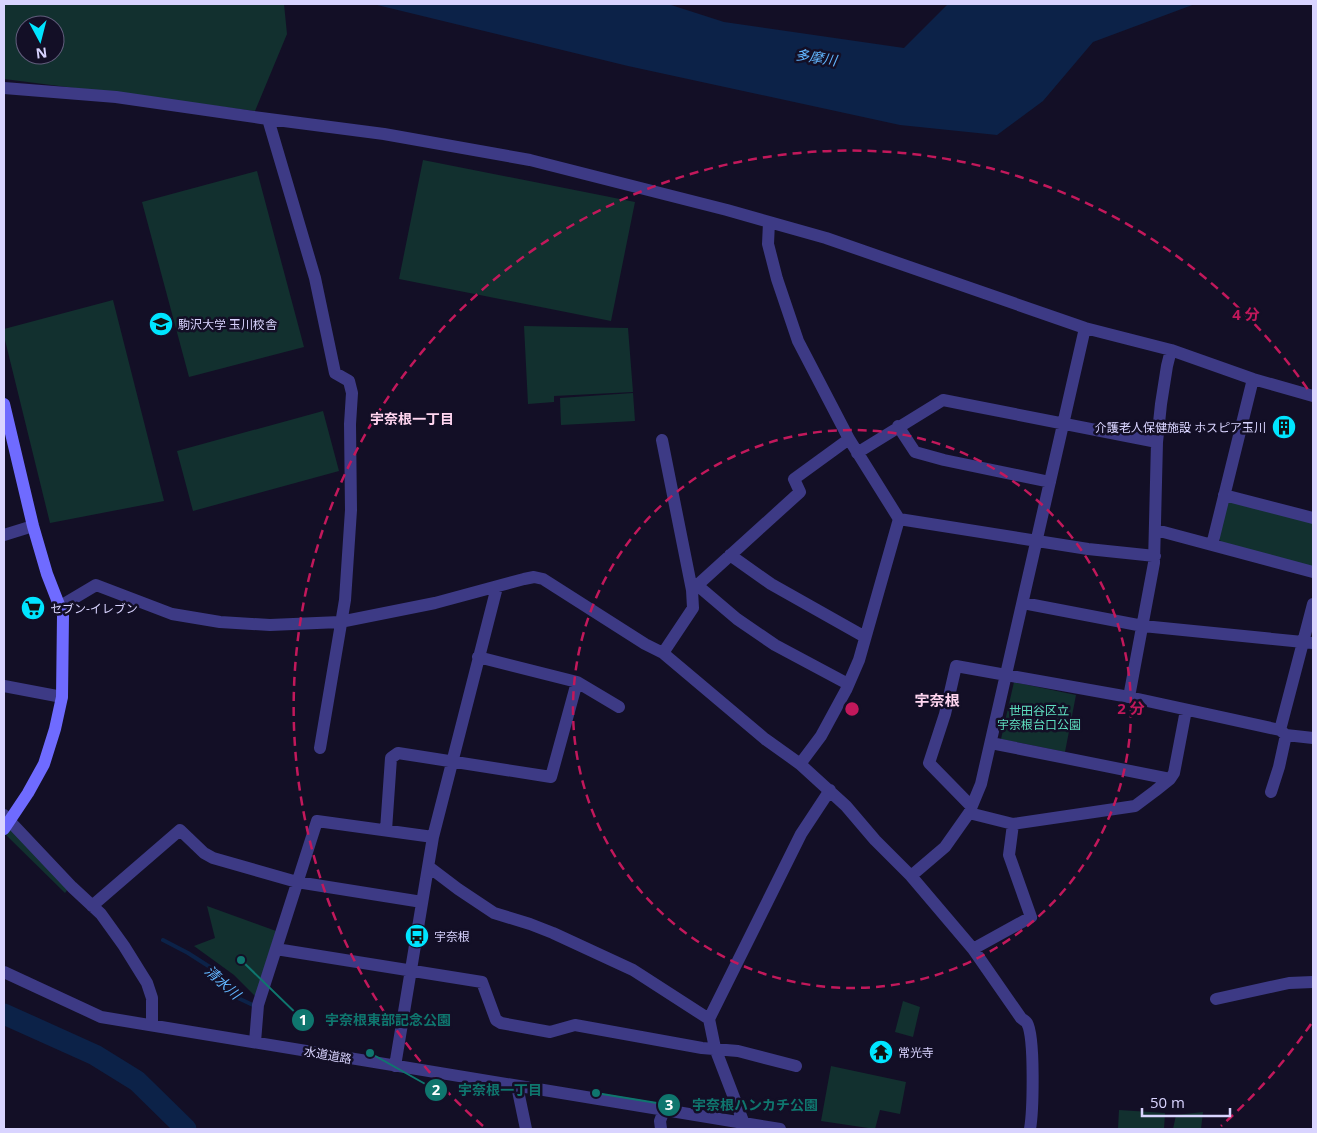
<svg xmlns="http://www.w3.org/2000/svg" width="1317" height="1133" viewBox="0 0 1317 1133" font-family="'Open Sans','Noto Sans JP',sans-serif">
	<rect width="100%" height="100%" fill="#130f26"/>
	<path fill="#12302f" fill-rule="evenodd" d="M4,4H284L287,34L255,111L4,79ZM25,25H55V55H25Z
		M423,160L635,202L611,321L399,279Z
		M257,171L304,347L189,377L142,202Z
		M113,300L164,501L50,523L4,336V329Z
		M524,326L628,328L633,392L554,396V402L528,404Z
		M633,393L635,421L561,425L560,398Z
		M323,411L339,471L193,511L177,451Z
		M1232,502L1313,522V567L1222,543L1218,537L1226,504Z
		M1014,682L1076,695L1065,752L1001,739Z
		M11,822L71,885L65,893L4,833Z
		M207,906L276,931L256,997L234,975L194,946L215,938Z
		M903,1001L920,1007L913,1037L895,1032Z
		M831,1066L906,1082L900,1114L880,1110L875,1129L821,1121Z
		M1119,1110L1165,1113L1164,1129H1118Z
		M1203,1112L1201,1129H1173L1176,1115Z"/>
	<path fill="#0c2248" d="M373,4H668L724,22L904,48L948,4H1195L1093,42L1043,101L997,135L900,125L628,66Z"/>
	<g fill="none" stroke-linecap="round" stroke-linejoin="round">
		<path stroke="#0c2248" stroke-width="4" d="M163,940L188,953L213,969L238,998L255,1006"/>
		<path stroke="#0c2248" stroke-width="21" d="M4,1014L95,1055L137,1081L186,1129"/>
		<path stroke="#3d3a85" stroke-width="12" d="M4,88L116,97L261,118L384,134L530,160L727,210L826,238L1085,328L1171,350L1253,379L1313,396
			M268,119L315,278L335,373L349,381L352,393L350,424L351,510L345,600L320,748
			M769,222L768,244L777,279L798,341L849,439L899,519L1088,549L1155,556
			M898,426L915,452L944,460L1050,482
			M662,440L692,590L693,608L663,653
			M857,453L943,400L1157,442
			M1224,495L1313,518
			M1156,530L1313,572
			M4,535L33,526
			M1212,545L1253,379
			M730,555L771,584L865,637
			M697,585L737,619L775,645L848,684
			M692,590L800,492L794,479L849,439
			M1023,603L1143,626L1313,643
			M59,607L96,585L172,614L220,622L270,625L340,622L435,603L524,579L534,577L543,579L645,644L663,653L765,739L800,764L846,806L875,840L911,876L973,949L1021,1018C1023,1020 1026,1021 1027,1023C1035,1037 1033,1112 1030,1129
			M478,657L577,682L619,707
			M4,686L62,697
			M1129,697L1154,563L1157,442L1161,404L1167,366L1171,350
			M1280,730L1313,604
			M1286,735L1313,738
			M991,743L1170,779
			M800,764L821,736L846,690L859,660L899,519
			M971,806L929,763L945,714L956,666L1129,697L1280,730L1286,735L1279,767L1271,792
			M969,813L1013,824L1135,806L1155,791L1170,779L1174,773L1186,710
			M4,815L72,887L101,914L124,946L147,983L152,998V1024
			M386,830L391,758L398,753L551,777L577,682
			M429,867L458,889L494,913L530,924L553,933L633,970L709,1019L715,1048L746,1129
			M911,876L945,847L969,813L981,784L1085,328
			M92,906L180,830L204,853L213,858L297,882L422,902
			M276,949L482,982L496,1020L501,1023L550,1032L575,1025L702,1048L738,1051L796,1066
			M973,949L1031,917L1009,855L1013,824
			M4,972L101,1017L780,1129
			M1216,999L1289,983L1313,982
			M709,1019L801,834L830,790
			M255,1042L258,1005L317,821L433,837
			M395,1066L433,837L497,587
			M517,1086L526,1129
			M661,1129L660,1121L664,1110"/>
		<path stroke="#6f6bff" stroke-width="12" d="M4,404L33,526L47,574L63,615L62,697L55,729L44,764L28,793L4,829"/>
	</g>
	<g fill="none" stroke="#c2185b" stroke-width="2.5" stroke-dasharray="9 6">
		<circle cx="852" cy="709" r="279"/>
		<path d="M1311 1024A557 557 0 0 1 1221 1126M483 1126A557 557 0 1 1 1311 394"/>
	</g>
	<defs>
		<g id="university-disc" transform="scale(1.25)"><circle r="9.5" fill="#00e5ff" stroke="#130f26"/><path d="M0-5L7-2L0 1L-7-2ZM-4 1L0 2.5L4 1V4Q0 6-4 4Z" fill="#111"/></g>
		<g id="building-disc" transform="scale(1.25)"><circle r="9.5" fill="#00e5ff" stroke="#130f26"/><path d="M-4-6H4V6H1V3H-1V6H-4ZM-2.5-4.3h1.7v1.8h-1.7ZM.8-4.3h1.7v1.8H.8ZM-2.5-1h1.7V.8h-1.7ZM.8-1h1.7V.8H.8Z" fill="#111"/></g>
		<g id="supermarket-disc" transform="scale(1.25)"><circle r="9.5" fill="#00e5ff" stroke="#130f26"/><path d="M-6-5.5h2.5l.6 2H6L4.5 2H-2.5L-4.4-4H-6ZM-1.5 3.2a1.3 1.3 0 1 0 .1 0ZM3 3.2a1.3 1.3 0 1 0 .1 0Z" fill="#111"/></g>
		<g id="bus-disc" transform="scale(1.25)"><circle r="9.5" fill="#00e5ff" stroke="#130f26"/><path d="M-5-6H5V4H4V6H2V4H-2V6H-4V4H-5ZM-3.5-4V0h7V-4ZM-3.5 1.2v1.5H-2V1.2ZM2 1.2v1.5H3.5V1.2Z" fill="#111"/></g>
		<g id="temple-disc" transform="scale(1.25)"><circle r="9.5" fill="#00e5ff" stroke="#130f26"/><path d="M0-6L5-2H3V0L6.5 2.5H4V6H1.5V3h-3V6H-4V2.5H-6.5L-3 0V-2H-5Z" fill="#111"/></g>
	</defs>
	<g fill-rule="evenodd">
		<use href="#university-disc" x="161" y="324"/>
		<use href="#building-disc" x="1284" y="427"/>
		<use href="#supermarket-disc" x="33" y="608"/>
		<use href="#bus-disc" x="417" y="936"/>
		<use href="#temple-disc" x="881" y="1052"/>
	</g>
	<g text-anchor="middle" dominant-baseline="central" stroke-width="5" stroke-linejoin="round" paint-order="stroke">
		<g font-size="12" fill="#d9d4ff" stroke="#130f26" text-anchor="start">
			<text x="178" y="324">駒沢大学 玉川校舎</text>
			<text x="1266" y="427" text-anchor="end">介護老人保健施設 ホスピア玉川</text>
			<text x="50" y="608">セブン-イレブン</text>
			<text x="434" y="936">宇奈根</text>
			<text x="898" y="1052">常光寺</text>
		</g>
		<g font-size="12" fill="#5fe0c0" stroke="#130f26">
			<text x="1039" y="710">世田谷区立<tspan x="1039" dy="14">宇奈根台口公園</tspan></text>
		</g>
		<g font-size="12" fill="#d9d4ff" stroke="#130f26">
			<text transform="translate(328 1055) rotate(10)">水道道路</text>
		</g>
		<g font-size="14" font-style="italic" fill="#62b6ff" stroke="#130f26">
			<text transform="translate(816 57) rotate(9)">多摩川</text>
			<text transform="translate(223 982) rotate(42)">清水川</text>
		</g>
		<g font-size="14" font-weight="bold" fill="#ffd6f0" stroke="#130f26">
			<text x="412" y="418">宇奈根一丁目</text>
		</g>
		<g font-size="15" font-weight="bold" fill="#ffd6f0" stroke="#130f26">
			<text x="937" y="700">宇奈根</text>
		</g>
	</g>
	<circle cx="852" cy="709" r="8" fill="#c2185b" stroke="#130f26" stroke-width="2.5"/>
	<g font-size="15" text-anchor="middle" font-weight="bold" fill="#c2185b" stroke="#130f26" stroke-width="5" stroke-linejoin="round" paint-order="stroke">
		<text x="1246" y="320">4 分</text>
		<text x="1131" y="714">2 分</text>
	</g>
	<path fill="none" stroke="#0f766e" stroke-width="2" d="M241 960L303 1020M370 1053L436 1090M596 1093L669 1105"/>
	<g fill="#0f766e" stroke="#130f26" stroke-width="2">
		<circle cx="241" cy="960" r="5"/>
		<circle cx="370" cy="1053" r="5"/>
		<circle cx="596" cy="1093" r="5"/>
		<circle cx="303" cy="1020" r="12"/>
		<circle cx="436" cy="1090" r="12"/>
		<circle cx="669" cy="1105" r="12"/>
	</g>
	<g font-size="15" text-anchor="middle" font-weight="bold" fill="#fff">
		<text x="303" y="1025">1</text>
		<text x="436" y="1095">2</text>
		<text x="669" y="1110">3</text>
	</g>
	<g font-size="14" text-anchor="middle" font-weight="bold" fill="#0f766e" stroke="#130f26" stroke-width="5" stroke-linejoin="round" paint-order="stroke">
		<text x="388" y="1025">宇奈根東部記念公園</text>
		<text x="500" y="1095">宇奈根一丁目</text>
		<text x="755" y="1110">宇奈根ハンカチ公園</text>
	</g>
	<rect width="1317" height="1133" fill="none" stroke="#d9d4ff" stroke-width="10"/>
	<g transform="translate(40 40) rotate(173)"><circle r="24" fill="#130f26" stroke="#625e7d"/>
	<path d="M0-4L9 19L0 12L-9 19Z" fill="#00e5ff"/>
	<text y="-8" font-size="14" font-weight="bold" text-anchor="middle" fill="#d9d4ff">N</text>
	</g>
	<path d="M1142 1108v8h88v-8" fill="none" stroke="#d9d4ff" stroke-width="2.5"/>
	<text x="1150" y="1108" font-size="15" fill="#d9d4ff" stroke="#130f26" stroke-width="4" paint-order="stroke">50 m</text>
</svg>
